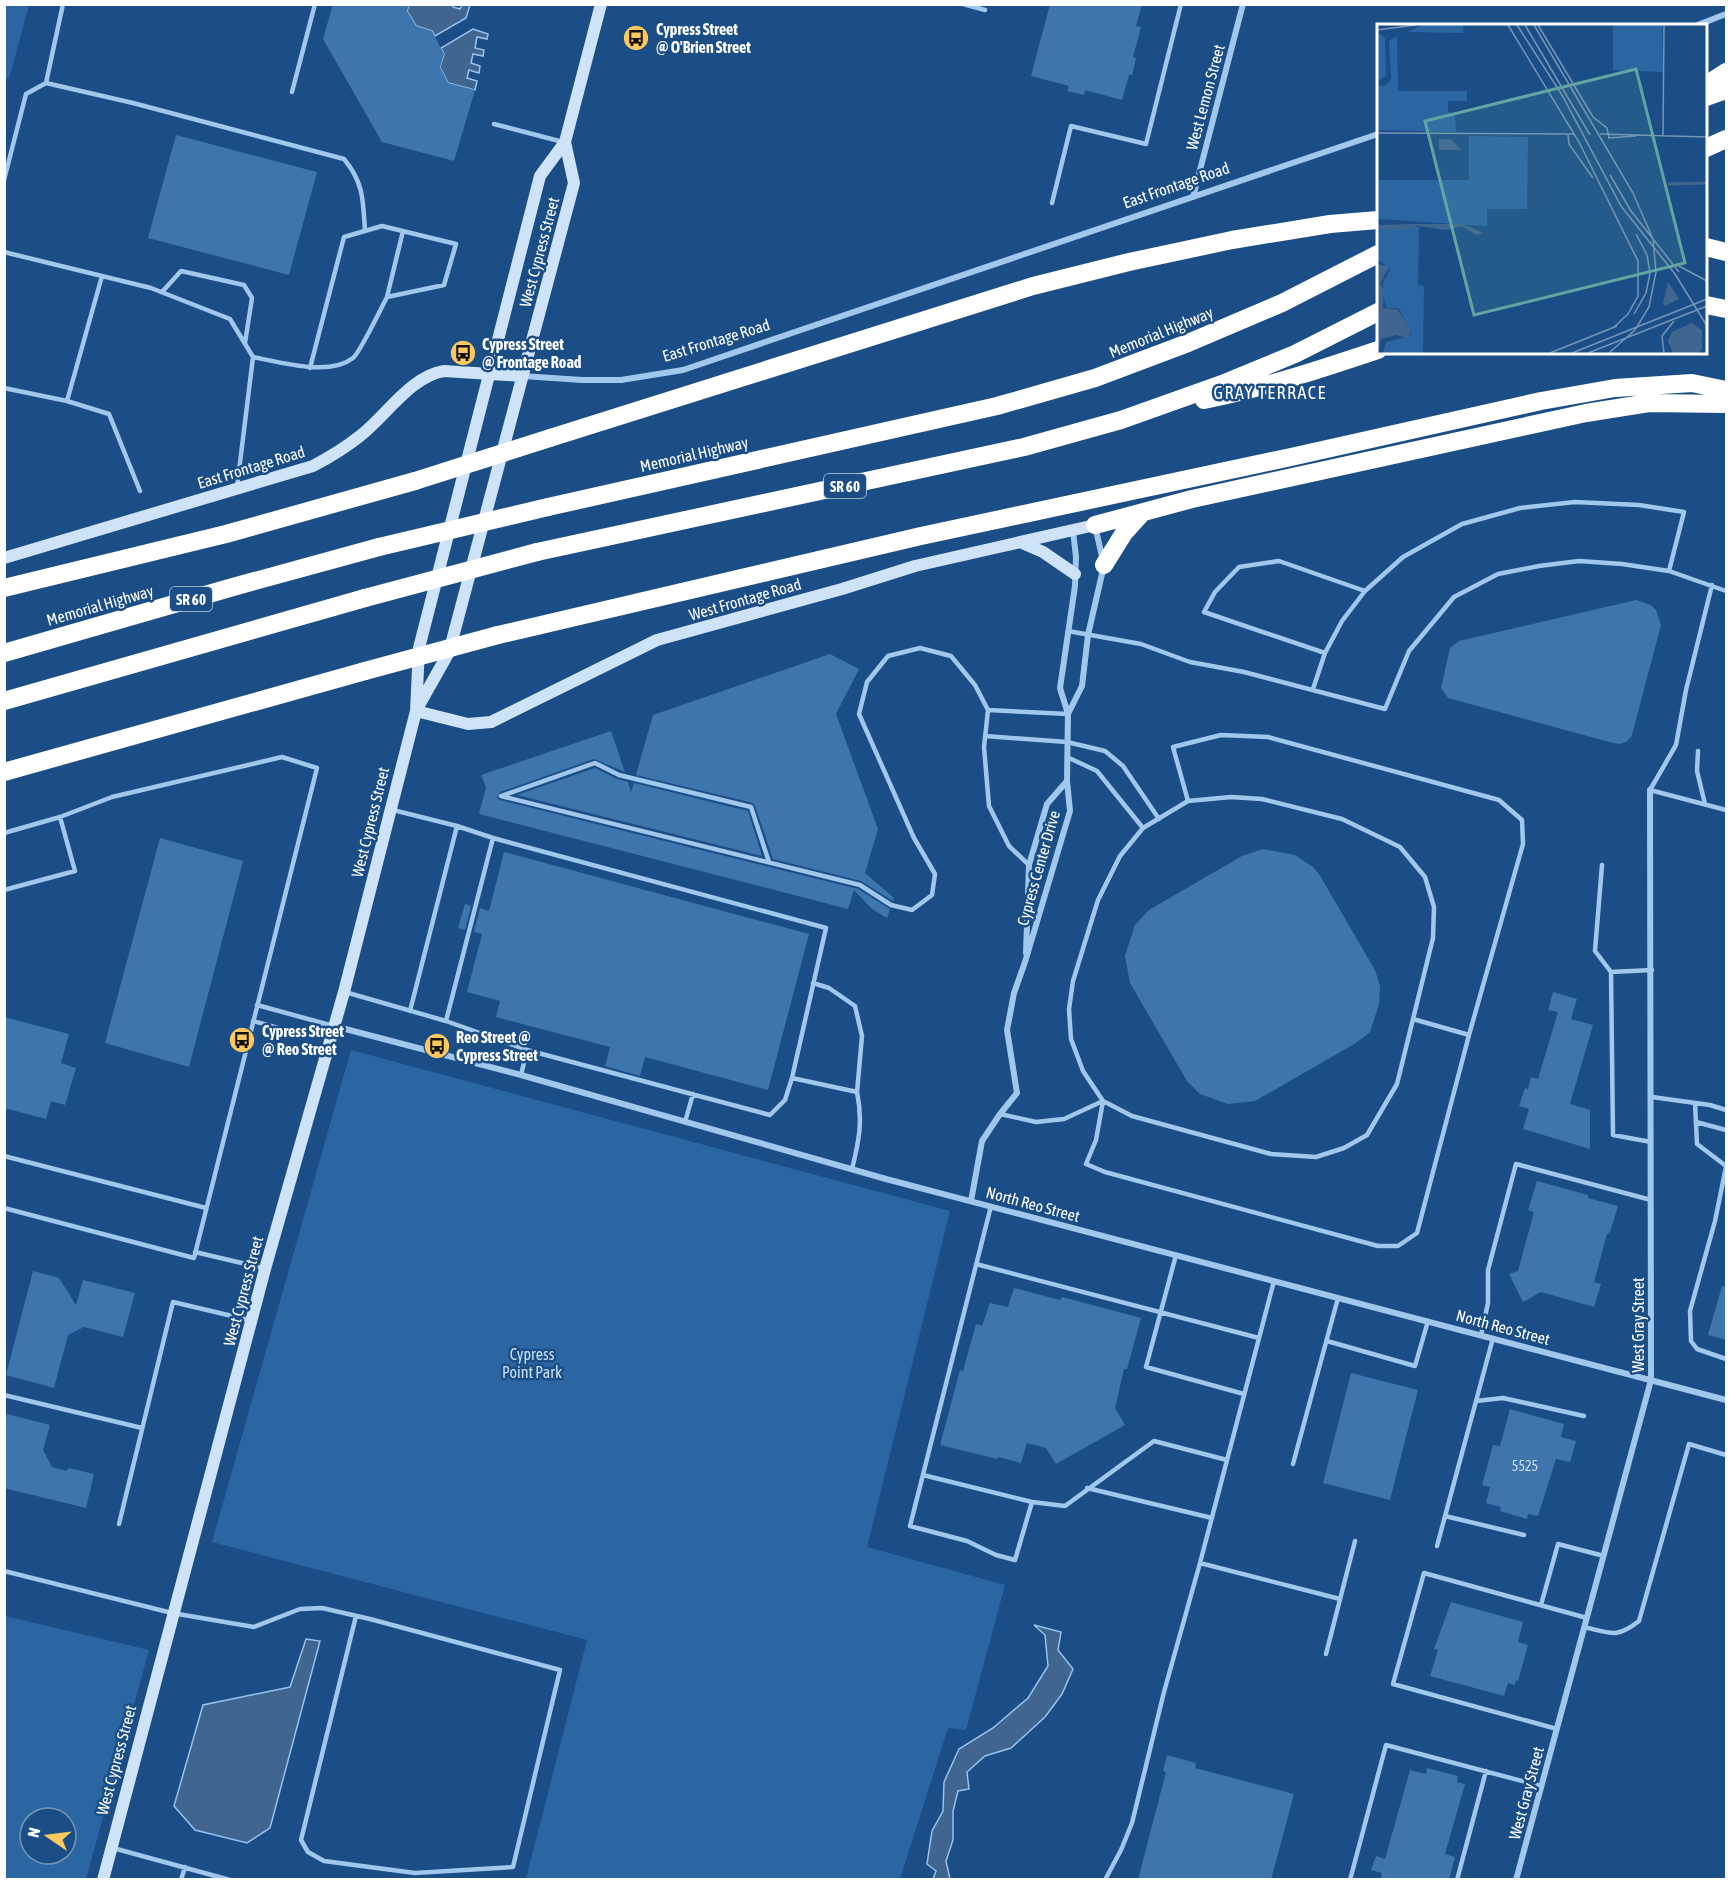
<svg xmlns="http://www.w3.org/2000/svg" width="1731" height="1884" viewBox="0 0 1731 1884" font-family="'Asap Condensed',sans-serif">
	<rect width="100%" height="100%" fill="#1b4e86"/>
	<path fill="#2b66a3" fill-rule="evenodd" d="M4,5H29L9,79L5,78Z
		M351,1050L950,1211L867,1547L1005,1585L966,1730L948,1728L900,1879H526L587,1640L212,1542Z
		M5,1616L149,1650L86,1879H5ZM30,1818H66V1854H30Z"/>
	<path fill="#40668f" stroke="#95c2ee" stroke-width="1.5" d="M409,5H453V7L460,9L462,5H470L466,18L435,36L432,31L416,26L407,11Z
		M473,29L488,34L487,39L477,37L475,48L484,50L483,56L473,54L471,63L480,66L479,73L469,70L467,78L477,81L475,90L448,83L440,67L444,54L441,48Z
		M1034,1625L1061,1632L1058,1650L1073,1669L1062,1694L1045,1717L1011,1748L985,1756L967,1772L969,1789L958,1791L953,1811V1840L946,1861L950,1879H933L936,1871L927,1864L932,1831L943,1811L944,1782L959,1749L993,1728L1028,1698L1048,1666L1045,1635Z
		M306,1639L320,1641L270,1828L247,1843L195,1830L174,1806L203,1705L290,1687Z"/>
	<path fill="#3e75ad" d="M333,4H409L407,11L416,26L432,31L444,54L440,67L448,83L475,90L454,161L382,142L323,39Z
		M1050,4H1142L1136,26L1141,27L1133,57L1136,58L1132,75H1129L1122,100L1085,90L1084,95L1067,91L1069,86L1031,76Z
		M176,135L317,172L289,275L148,238Z
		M1636,600L1651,605L1656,610L1661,625L1633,731L1631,737L1626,742L1620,744L1613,743L1448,698L1441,688L1450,648L1459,641Z
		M830,654L859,669L836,714L878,829L865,873L894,898L893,901L861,881L773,859L755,806L753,803L636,775L653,715Z
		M611,731L625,772L594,759L500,792L497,798L500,800L858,889L890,909L887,918L872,909L854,890L848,909L479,814L486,787L481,775Z
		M595,768L617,779L628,782L631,792L634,783L748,811L762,856L517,795Z
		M160,838L243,861L189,1067L105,1043Z
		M1263,849L1295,855L1313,867L1319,874L1375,970L1380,986L1379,1004L1370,1032L1356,1043L1255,1101L1228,1104L1200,1094L1187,1081L1130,983L1125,956L1135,925L1149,910L1242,856Z
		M504,852L809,934L768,1090L645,1057L640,1076L605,1066L610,1047L496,1017L500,1001L467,992L482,934L474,932L480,908L489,911Z
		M465,904L471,906L465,930L458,928Z
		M1553,992L1577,999L1571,1019L1593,1025L1570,1104L1590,1110V1149L1523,1129L1529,1109L1519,1106L1525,1088L1528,1089L1531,1077L1538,1079L1558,1012L1548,1010Z
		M4,1017L69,1034L61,1063L76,1068L65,1105L51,1101L46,1119L4,1108Z
		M1537,1181L1588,1195V1198L1618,1206L1610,1232L1607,1234L1594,1282L1601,1284L1594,1307L1541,1292L1523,1302L1509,1274L1518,1271L1534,1212L1528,1210Z
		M33,1271L59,1278L76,1305L83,1280L135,1293L123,1337L84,1327L68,1335L54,1388L6,1375Z
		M1722,1286L1726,1287V1340L1708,1335Z
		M1014,1288L1060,1300L1062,1297L1141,1318L1127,1369H1124L1115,1408L1125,1425L1056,1464L1046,1448L1027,1443L1021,1463L999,1457L997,1459L940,1445L960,1370L963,1371L976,1324L982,1326L990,1303L1008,1307Z
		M1351,1373L1418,1390L1390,1500L1323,1483Z
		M1510,1409L1564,1424L1561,1437L1576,1441L1570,1462L1556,1459L1538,1516L1528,1514L1527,1519L1500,1511L1501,1507L1486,1503L1490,1487L1482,1485L1493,1445L1500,1446Z
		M7,1414L50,1425L43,1450L52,1467L66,1471L69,1468L94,1474L86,1508L4,1488V1422Z
		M1451,1602L1523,1622L1518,1642L1528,1645L1518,1681L1516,1680L1515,1685L1508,1683L1504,1696L1430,1676L1438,1650L1434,1649Z
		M1167,1755L1196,1763L1195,1768L1294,1794L1271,1880H1138L1166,1772L1163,1771Z
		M1427,1768L1458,1776L1457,1782L1465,1784L1445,1854L1455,1857L1449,1880H1380L1382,1873L1371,1870L1376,1856L1385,1859L1410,1770L1426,1774Z"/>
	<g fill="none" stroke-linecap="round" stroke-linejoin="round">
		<path stroke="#a2c7ec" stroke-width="4.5" d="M963,4L985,10
			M46,83L133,103L344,159C364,183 363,201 365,231
			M292,92L315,4
			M494,124L563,142
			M4,180L26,94L46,83L63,4
			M1052,203L1071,126L1146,144L1181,4
			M4,252L151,288L230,319L253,357L237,487
			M102,276L67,401L109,414L140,491
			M162,292L181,271L244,285L252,298L245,343
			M387,297L403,231
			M253,357C280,362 329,377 353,358C359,354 382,307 387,297L444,285L456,244L382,226L344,237L310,368
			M4,388L67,401
			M1712,585L1686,690L1676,745L1650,790L1726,810
			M1068,631L1141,644L1190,662L1244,672L1385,709L1409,651L1454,597L1498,574L1539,566L1579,561L1622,564L1669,571L1726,591
			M1325,653L1342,621L1365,591
			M1313,689L1325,653L1204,612L1215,592L1239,567L1279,561L1365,591L1403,557L1462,524L1520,508L1575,502L1639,505L1684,512L1669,571
			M988,710L1068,714
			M985,736L1067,742L1105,751L1123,766L1159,819
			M1698,751L1697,771L1705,804
			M1067,757L1097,771L1143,828
			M4,833L60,817L112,797L282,757L317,768L194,1258L4,1208
			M769,862L751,807L619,775L595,763L501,796L860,885L891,905L912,910L932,895L935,874L914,838L859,714L867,682L888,656L920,648L951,656L975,685L988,710L984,747L989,806L1009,846L1029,865
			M1602,865L1595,951L1611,972L1652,970
			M4,890L75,871L60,817
			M1611,972L1613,1135L1651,1142
			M813,983L829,988L855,1006L862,1036L857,1092
			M345,992L446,1021L527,1050L770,1115L785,1100L792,1078L826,928L493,838L457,826L393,810
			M257,1005L330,1025
			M410,1011L457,826
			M1413,1019L1469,1035
			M253,1021L293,1032L331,1025
			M446,1021L493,838
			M521,1075L527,1050
			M792,1078L857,1092C863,1121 859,1141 852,1169
			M1652,1097L1710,1105L1726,1110
			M1103,1101L1132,1116L1271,1154L1316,1157L1344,1148L1367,1135L1397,1084L1433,938L1434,907L1425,877L1400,847L1342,819L1262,799L1231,797L1188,801L1143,828L1120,856L1098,900L1073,981L1069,1009L1071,1039L1083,1071L1103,1101L1096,1140L1086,1164L1105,1172L1378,1246H1398L1417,1233L1469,1035L1523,844L1522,820L1499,800L1268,737L1221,735L1173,747L1188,801
			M1695,1103L1697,1144L1726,1166
			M1000,1114L1036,1122L1064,1119L1103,1101
			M685,1122L693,1094
			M1696,1122L1726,1130
			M4,1156L206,1208
			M1726,1167L1715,1221L1690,1311L1691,1341L1697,1349L1726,1359
			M991,1206L910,1526L967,1541L996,1555L1015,1560L1032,1502
			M195,1252L263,1268
			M1176,1255L1146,1367L1244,1394
			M976,1264L1259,1338
			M1481,1335L1488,1303V1270L1516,1164L1651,1200
			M1327,1341L1415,1366L1428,1321
			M4,1395L142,1428
			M1476,1401L1503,1398L1584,1416
			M1293,1464L1338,1298
			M923,1475L1032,1502L1065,1506L1154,1441L1227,1460
			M1087,1488L1212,1518
			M1445,1516L1524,1535
			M119,1524L173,1302L249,1320
			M1437,1546L1493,1338
			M1200,1563L1340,1599
			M4,1571L172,1613L254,1627L300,1609L322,1608L370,1619L560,1670L513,1867L415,1873L324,1861L308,1852L301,1840L356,1616
			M1541,1605L1558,1544L1604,1556
			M1584,1627C1611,1633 1616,1639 1639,1621L1689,1444L1726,1455
			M1326,1654L1355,1541
			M1557,1729L1393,1684L1424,1573L1587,1618
			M113,1848L230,1880
			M181,1880L185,1867
			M1105,1880L1121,1850L1132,1823L1164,1692L1200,1563L1274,1281
			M1350,1880L1386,1745L1541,1786
			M1457,1880L1486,1771"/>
		<path stroke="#a2c7ec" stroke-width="6" d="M1695,26L1726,14
			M1193,197L1243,4
			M522,376L582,380H621L683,370L1378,134
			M1068,714L1082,686L1088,635L1104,565L1095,526
			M1026,953L1029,865L1047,804L1067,781
			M334,1026L521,1075L886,1179L1726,1400
			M971,1201L982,1141L1000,1114L1017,1093L1007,1030L1014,993L1025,962L1070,811L1067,781L1068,714L1060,688L1075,586L1076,557L1073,531
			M1516,1880L1651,1380L1650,790"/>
		<path stroke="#cee2f8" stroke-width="12" d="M1020,542L1043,552L1075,574
			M4,558L313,466C330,457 345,448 360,436C386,416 411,376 444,371L522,376
			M418,707L449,652L574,183L565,142
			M416,711L468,724L491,722L657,640L842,589L915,566L1095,525
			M103,1880L265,1269L344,992L416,711L419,648L540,176L565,142L601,4"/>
		<path stroke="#fff" stroke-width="18" d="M1706,85L1726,72
			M1706,97L1726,90
			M1706,148L1726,139
			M1706,247L1726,252
			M1706,305L1726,309
			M1204,400C1264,388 1321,369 1378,350
			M550,438L1033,286L1129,262L1232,240L1330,224L1378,220
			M548,507L997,406L1095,378L1188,343L1282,303L1378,254
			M1095,525L1192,499L1586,413L1649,403L1726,404
			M537,552L1024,447L1121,420L1222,384L1295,354L1378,312
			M1104,565L1124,533L1143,512
			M4,588L226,534L415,481
			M498,635L921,536L1291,457L1541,401L1615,388L1692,383L1726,390
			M4,653L233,587L379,547
			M4,701L365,598
			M4,772L365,671"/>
		<path stroke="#fff" stroke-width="18" d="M415,481L550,438
			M379,547L548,507
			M365,598L537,552
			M365,671L498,635"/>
	</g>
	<defs>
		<g id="bus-disc" transform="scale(1.35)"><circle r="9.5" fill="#fdc85e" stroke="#1b4e86"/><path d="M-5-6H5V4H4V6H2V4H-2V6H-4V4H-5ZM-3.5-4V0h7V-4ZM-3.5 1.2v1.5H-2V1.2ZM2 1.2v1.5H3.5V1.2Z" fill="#111"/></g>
	</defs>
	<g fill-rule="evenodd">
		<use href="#bus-disc" x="636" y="38"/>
		<use href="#bus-disc" x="463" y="353"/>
		<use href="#bus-disc" x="242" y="1040"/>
		<use href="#bus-disc" x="437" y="1046"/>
	</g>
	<g text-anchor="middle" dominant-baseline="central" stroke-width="5" stroke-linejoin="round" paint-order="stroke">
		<g font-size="14" fill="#cfdcea">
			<text x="1525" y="1466">5525</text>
		</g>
		<g fill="#1b4e86" stroke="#bbcadb" stroke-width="1.5">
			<rect x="824" y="474" width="42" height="24" rx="4.5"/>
			<rect x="170" y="587" width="42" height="24" rx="4.5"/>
		</g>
		<g font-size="15" font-weight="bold" fill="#fff">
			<text x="845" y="486">SR 60</text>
			<text x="191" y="599">SR 60</text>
		</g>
		<g font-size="16" font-weight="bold" fill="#fff" stroke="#1b4e86" text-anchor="start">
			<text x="656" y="29">Cypress Street<tspan x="656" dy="18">@ O'Brien Street</tspan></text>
			<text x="482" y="344">Cypress Street<tspan x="482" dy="18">@ Frontage Road</tspan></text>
			<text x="262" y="1031">Cypress Street<tspan x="262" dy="18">@ Reo Street</tspan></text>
			<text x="456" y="1037">Reo Street @<tspan x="456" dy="18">Cypress Street</tspan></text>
		</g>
		<g font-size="16" fill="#fff" stroke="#1b4e86">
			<text transform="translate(1205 97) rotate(-75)">West Lemon Street</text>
			<text transform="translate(1176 185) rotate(-19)">East Frontage Road</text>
			<text transform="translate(539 252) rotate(-75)">West Cypress Street</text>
			<text transform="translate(1161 332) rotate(-22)">Memorial Highway</text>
			<text transform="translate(716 340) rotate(-17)">East Frontage Road</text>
			<text transform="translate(694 454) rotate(-13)">Memorial Highway</text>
			<text transform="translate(251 467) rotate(-17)">East Frontage Road</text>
			<text transform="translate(745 599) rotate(-16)">West Frontage Road</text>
			<text transform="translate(100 605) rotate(-16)">Memorial Highway</text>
			<text transform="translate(370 822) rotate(-76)">West Cypress Street</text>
			<text transform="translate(1038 868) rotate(-74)">Cypress Center Drive</text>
			<text transform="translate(1033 1204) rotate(15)">North Reo Street</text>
			<text transform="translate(243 1291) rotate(-75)">West Cypress Street</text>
			<text transform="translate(1638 1325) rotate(-90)">West Gray Street</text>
			<text transform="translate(1503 1327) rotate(15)">North Reo Street</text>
			<text transform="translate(116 1760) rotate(-75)">West Cypress Street</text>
			<text transform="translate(1526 1793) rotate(-75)">West Gray Street</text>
		</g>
		<g font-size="16" fill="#c7e0f9" stroke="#1b4e86">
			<text x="532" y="1354">Cypress<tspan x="532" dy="18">Point Park</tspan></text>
		</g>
		<g font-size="18" letter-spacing="1.5" fill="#fff" stroke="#1b4e86">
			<text x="1270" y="392">GRAY TERRACE</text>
		</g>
	</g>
	<g transform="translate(1377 24)">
		<rect width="330" height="330" fill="#1b4e86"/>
		<path d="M44,1H86V9L31,8ZM236,1H285L286,48L236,46ZM0,8L8,14L9,52L0,58ZM20,12L21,67H90V77H71V88L78,89L79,108L0,106V62H8L14,55L12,17ZM92,112L151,113L150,185H110V202L0,195V156H92ZM0,202L42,203L41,261L47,262L46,329H6L9,318L34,312L22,284H10L7,276L6,259L13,245L0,235Z" fill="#2b66a3"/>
		<path d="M62,115H74L84,126H62ZM38,200H86L106,209L99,211L85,202L69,206L41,202L30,206L0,204V201ZM0,240L12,243L3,260L7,266L6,284L21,286L33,305L32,315L20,311L4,315L1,329ZM291,258L302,275L288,282L286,279ZM315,299L325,306V325L322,329H296L291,317L295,308Z" fill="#40668f"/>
		<path fill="none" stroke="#40668f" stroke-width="3" d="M291,160L330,159"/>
		<path fill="none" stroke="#7695b6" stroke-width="1.5" d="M131,1L202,118L261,237V272L251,290L236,304M140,1L185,71L244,182L298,250L330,302M148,1L213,111M157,1L256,169L276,215L279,248L272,283L258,306L232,329M161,1L216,93L230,104L232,114M0,6L39,1M0,109L197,110M223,110L330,113M191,111L192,120L216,154M286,112L287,1M231,114L259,112M233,151L254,187L302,248M300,241L330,257M257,290L269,269L273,249L270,231L259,210M173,329L240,302M195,329L330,275M211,329L330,282M287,329L285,312L297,297"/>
		<path fill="#63a6a1" fill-opacity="0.15" stroke="#63a6a1" stroke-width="3" d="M259,45L308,239L97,291L48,97Z"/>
		<rect width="330" height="330" fill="none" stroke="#fff" stroke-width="3"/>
	</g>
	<rect width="1731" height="1884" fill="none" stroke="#ffffff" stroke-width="12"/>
	<g transform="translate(48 1836) rotate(284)"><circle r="28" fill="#1b4e86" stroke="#7695b6" stroke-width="1.5"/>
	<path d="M0-4.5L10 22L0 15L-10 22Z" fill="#fdc85e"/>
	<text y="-9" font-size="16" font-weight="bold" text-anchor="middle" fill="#ffffff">N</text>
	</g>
</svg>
